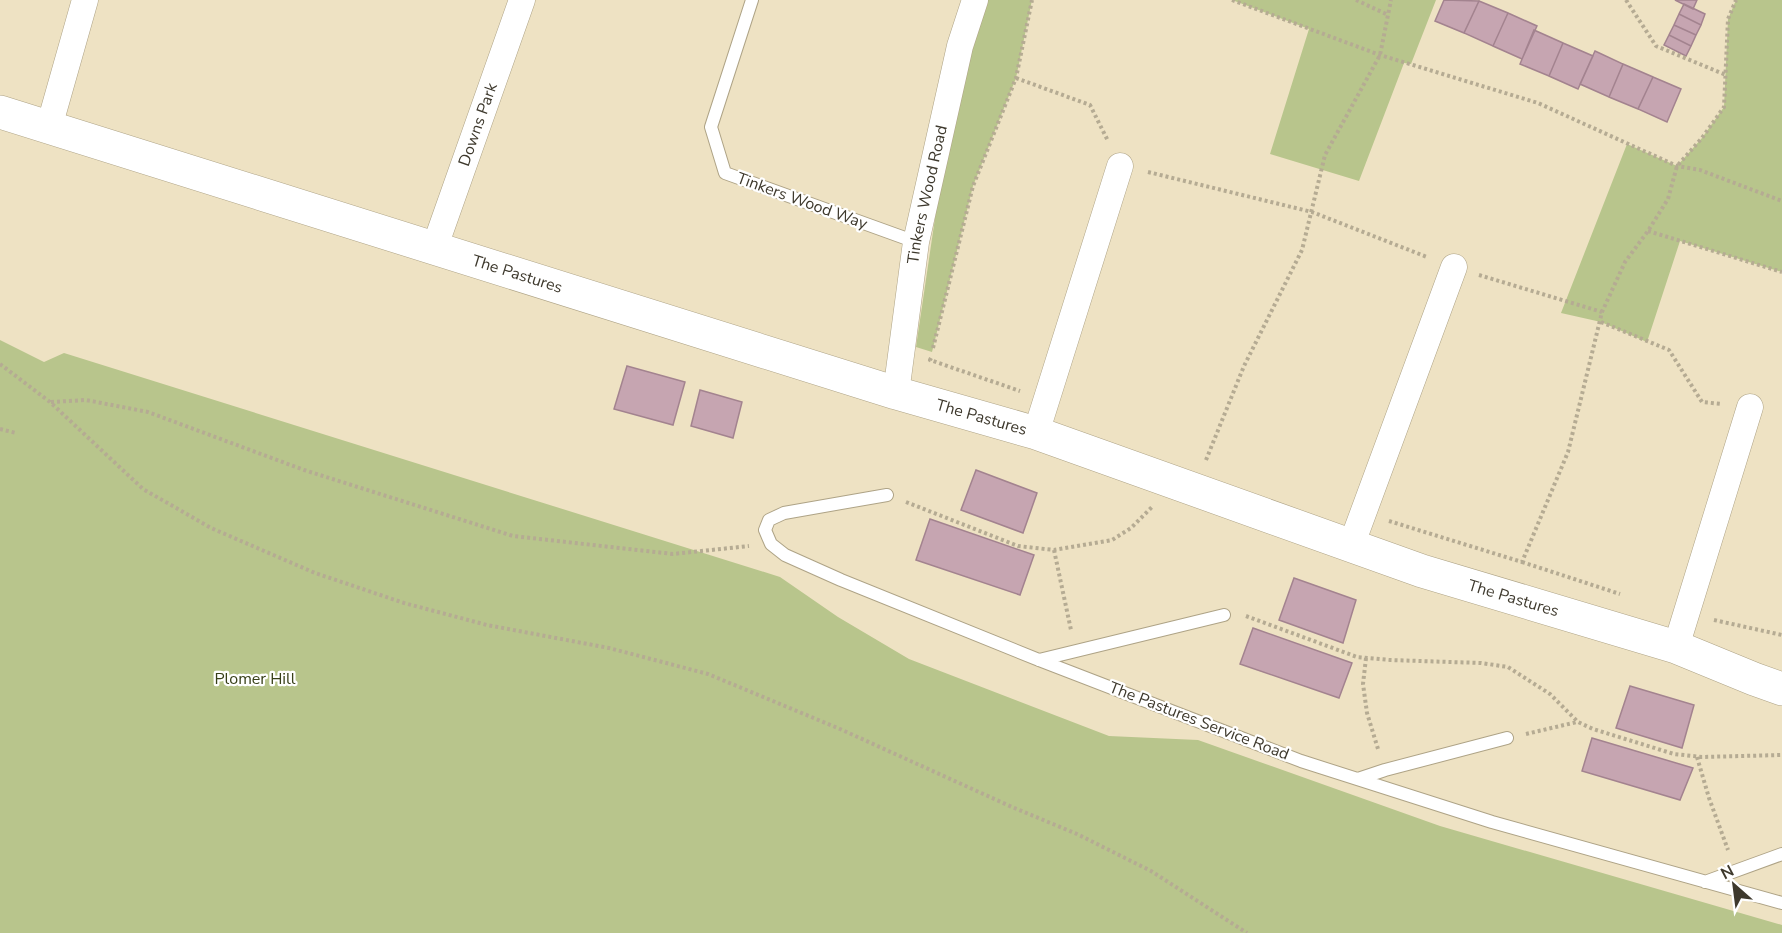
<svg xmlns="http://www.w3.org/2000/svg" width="1782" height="933" viewBox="0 0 1782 933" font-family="'Nunito Sans',sans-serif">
	<rect width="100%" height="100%" fill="#eee2c3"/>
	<path fill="#b8c58c" d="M986,0H1032L1016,78L973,186L932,352L916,347L938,198L960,76Z
		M1232,0H1436L1411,64L1404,63L1359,181L1270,154L1309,29Z
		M1736,0H1782V272L1680,241L1647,342L1601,322L1561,313L1627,144L1677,166L1702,138L1724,107L1728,19Z
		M0,340L44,362L64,353L780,577L838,617L909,659L1109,736L1198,740L1440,826L1782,925V933H0Z"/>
	<path fill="#c6a5b1" stroke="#a3838f" stroke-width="1.5" d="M1444,0L1479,1L1464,33L1435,21Z
		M1675,0H1697L1693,9Z
		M1479,1L1508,13L1493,46L1464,33Z
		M1684,4L1705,14L1701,25L1679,14Z
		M1508,13L1537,26L1522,59L1493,46Z
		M1679,14L1701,25L1696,35L1674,25Z
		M1674,25L1696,35L1691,46L1669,35Z
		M1534,30L1563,43L1549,76L1520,64Z
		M1669,35L1691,46L1686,56L1664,45Z
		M1563,43L1593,56L1578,89L1549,76Z
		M1595,51L1623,64L1609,97L1580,84Z
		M1623,64L1653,77L1638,109L1609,97Z
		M1653,77L1681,89L1667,122L1638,109Z
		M627,366L685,382L673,425L614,409Z
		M700,390L742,402L733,438L691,426Z
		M976,470L1037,493L1023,533L961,510Z
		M930,519L1034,555L1020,595L916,560Z
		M1294,578L1356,600L1343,643L1279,620Z
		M1253,628L1352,663L1339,698L1240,664Z
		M1630,686L1694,705L1682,748L1616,728Z
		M1592,738L1693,768L1680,800L1582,771Z"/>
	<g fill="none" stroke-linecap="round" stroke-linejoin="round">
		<g stroke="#aea386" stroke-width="14">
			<path id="lane" d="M752,0L711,127L725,173L916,242
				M887,495L784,513L769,520L765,530L771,544L785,555L841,580L1039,660L1301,761L1492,822L1782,903
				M1039,660L1224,615
				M1358,779L1385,770L1507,738
				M1705,882L1782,854"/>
		</g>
		<g stroke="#aea386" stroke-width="27">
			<g id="street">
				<path d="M49,127L85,0"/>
				<path id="s1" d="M434,249L522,0"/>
				<path id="s2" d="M896,393L916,242L960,46L975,0"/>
				<path d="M1036,433L1120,166"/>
				<path d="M1351,546L1454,267"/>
				<path d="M1676,647L1750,407"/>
			</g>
		</g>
		<g stroke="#aea386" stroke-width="34">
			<g id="secondary">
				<path id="s3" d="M0,112L896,393L1036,433L1422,571L1676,647L1754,679L1782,689"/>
			</g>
		</g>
		<path stroke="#b5ab93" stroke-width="4" stroke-dasharray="3 3" stroke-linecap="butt" d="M1232,0L1380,55L1538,103L1677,166L1700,170L1782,201
			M1356,0L1386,14
			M1626,0L1656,46L1726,75
			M1016,78L1090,105L1108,141
			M1148,172L1312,212L1427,257
			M1648,231L1782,272
			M1479,275L1602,312
			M1601,322L1669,350L1702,402L1722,404
			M933,348L973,186L1016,78L1032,0
			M931,358L930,360L1020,391
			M0,364L50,402L143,489L211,528L315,573L404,603L487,625L609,648L708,674L840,729L1012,807L1077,834L1151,871L1247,933
			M51,402L86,400L148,412L304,470L513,536L673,554L749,546
			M0,429L16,433
			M1206,460L1244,366L1302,250L1325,155L1380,55L1391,0
			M906,502L1018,546L1054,550L1112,540L1131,528L1152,507
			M1389,521L1522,562L1568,452L1602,312L1625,262L1648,231L1668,199L1677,166L1702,138L1724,107L1728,19L1736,0
			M1054,550L1071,630
			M1522,562L1620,594
			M1246,616L1357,657L1390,660L1481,663L1508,667L1550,694L1578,722L1593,729L1674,754L1702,757L1782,755
			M1714,620L1782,635
			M1366,658L1363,684L1367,713L1378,749
			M1526,734L1577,722
			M1697,757L1709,798L1728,850"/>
		<use href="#lane" stroke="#fff" stroke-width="12"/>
		<use href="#street" stroke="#fff" stroke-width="26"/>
		<use href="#secondary" stroke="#fff" stroke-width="33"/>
	</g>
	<g text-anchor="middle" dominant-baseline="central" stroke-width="4.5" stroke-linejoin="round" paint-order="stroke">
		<g font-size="16" fill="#3e392d" stroke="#fff">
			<text stroke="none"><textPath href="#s1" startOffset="132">Downs Park</textPath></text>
			<text stroke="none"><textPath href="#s2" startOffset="201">Tinkers Wood Road</textPath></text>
			<text transform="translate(802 201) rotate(20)">Tinkers Wood Way</text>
			<text stroke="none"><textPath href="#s3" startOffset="542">The Pastures</textPath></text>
			<text stroke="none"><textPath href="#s3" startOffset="1028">The Pastures</textPath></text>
			<text stroke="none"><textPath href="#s3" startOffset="1590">The Pastures</textPath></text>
			<text transform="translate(1199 721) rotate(21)">The Pastures Service Road</text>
		</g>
		<g font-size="16" fill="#373f18" stroke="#fff">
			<text x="255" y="679">Plomer Hill</text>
		</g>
	</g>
	<g transform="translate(1734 885) rotate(332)" stroke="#ffffff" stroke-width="4.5" paint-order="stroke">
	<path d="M0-4.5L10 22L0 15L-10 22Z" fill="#3e392d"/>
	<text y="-9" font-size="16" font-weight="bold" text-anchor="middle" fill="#3e392d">N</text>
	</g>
</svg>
